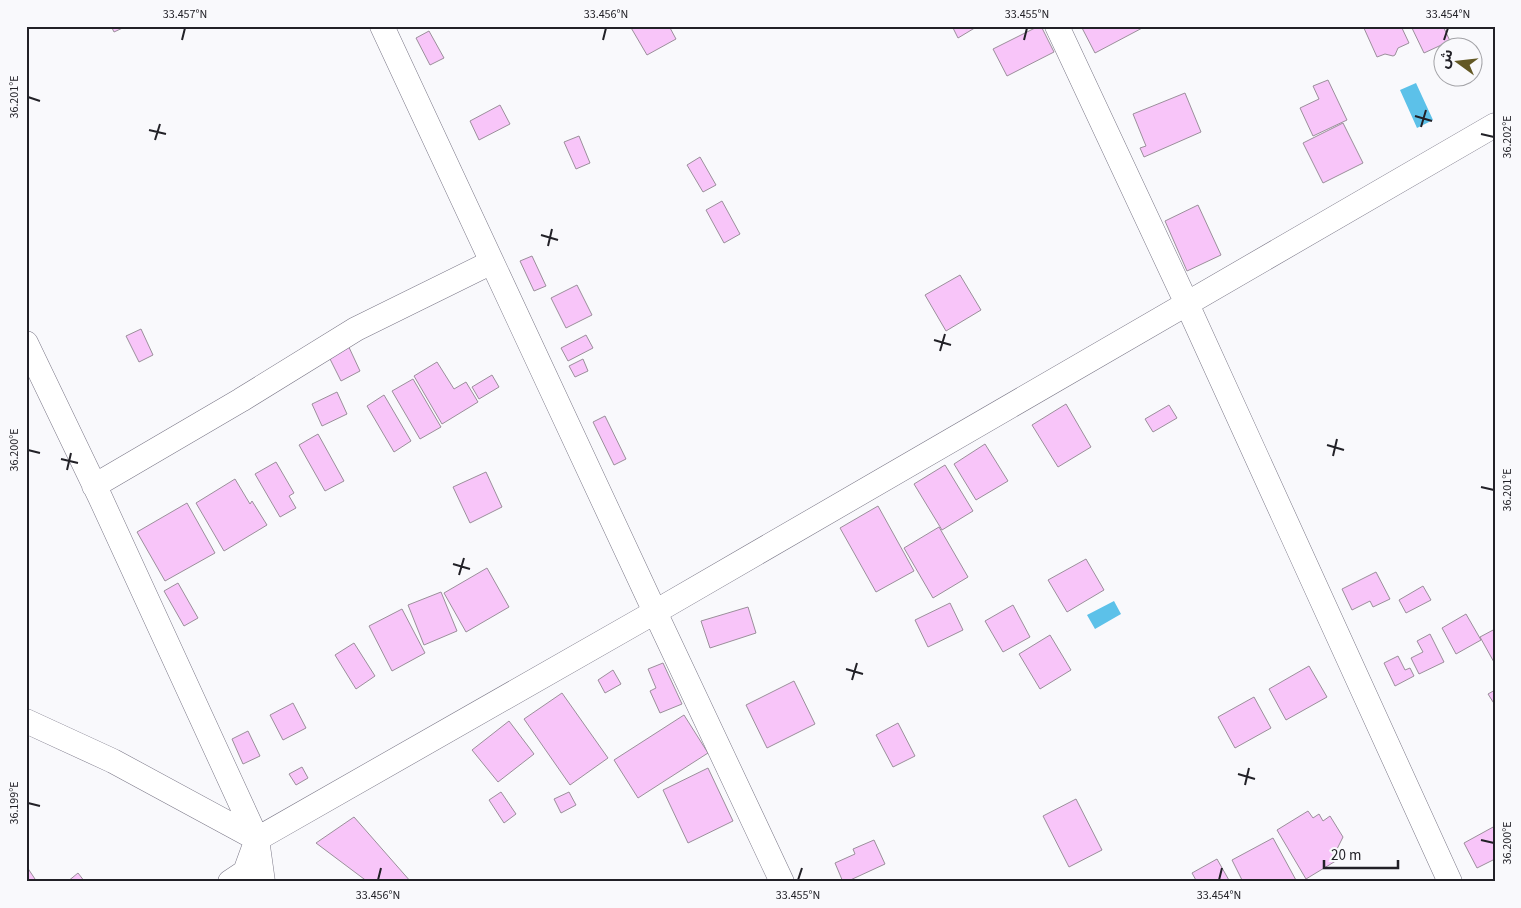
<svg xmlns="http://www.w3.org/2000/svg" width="1521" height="908" viewBox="0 0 1521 908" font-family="'Source Sans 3','Noto Sans Arabic',sans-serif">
	<rect width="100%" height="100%" fill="#f9f9fc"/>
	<path fill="#5cc1e9" d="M1416,83L1433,120L1417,128L1400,90Z
		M1114,601L1121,614L1095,629L1087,615Z"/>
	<path fill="#f8c5f9" stroke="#9b8f9b" d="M111,26H127L114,32Z
		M630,26H669L676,39L647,55Z
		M952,26H978L958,38Z
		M1039,26H1041L1054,52L1007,76L993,49Z
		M1081,26H1146L1095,53Z
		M1363,26H1401L1409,43L1398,48L1395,55L1393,56L1385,54L1377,57Z
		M1411,26H1443L1450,41L1424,53Z
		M429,31L444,58L430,65L416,38Z
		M1328,80L1347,120L1313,136L1300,108L1319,99L1313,86Z
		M1185,93L1201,132L1144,157L1140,148L1146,146L1133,114Z
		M500,105L510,124L479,140L470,121Z
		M1343,123L1363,163L1323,183L1303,143Z
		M579,136L590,163L576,169L564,142Z
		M700,157L716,185L703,192L687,165Z
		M722,201L740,234L724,243L706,210Z
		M1198,205L1221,255L1187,271L1165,221Z
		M532,256L546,286L534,291L520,261Z
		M960,275L981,310L946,331L925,295Z
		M577,285L592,315L566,328L551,298Z
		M141,329L153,355L139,362L126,336Z
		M586,335L593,348L568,361L561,348Z
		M347,343L360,371L341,381L327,353Z
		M583,359L588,371L575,377L569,366Z
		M437,362L454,389L466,382L478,402L442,424L414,376Z
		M492,375L499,387L479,399L472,387Z
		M413,379L441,427L420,439L392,391Z
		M337,392L347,414L322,426L312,404Z
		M384,395L411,441L394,452L367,406Z
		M1066,404L1091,447L1058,467L1032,425Z
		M1169,405L1177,418L1153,432L1145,419Z
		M605,416L626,459L614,465L593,422Z
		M318,434L344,481L325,491L299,445Z
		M985,444L1008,481L976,500L954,464Z
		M276,462L294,493L289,496L296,508L280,517L255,474Z
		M945,465L973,511L942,530L914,484Z
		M486,472L502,507L470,523L453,487Z
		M235,479L250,504L252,501L267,525L224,551L196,503Z
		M187,503L215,553L165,581L137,532Z
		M878,506L914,571L876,592L840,528Z
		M939,527L968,577L933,598L904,548Z
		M1086,559L1104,590L1067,612L1048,580Z
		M487,568L509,607L466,632L444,593Z
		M1376,572L1390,599L1373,607L1370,601L1352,610L1342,589Z
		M178,583L198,618L184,626L164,591Z
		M1423,586L1431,600L1406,613L1399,600Z
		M441,592L457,631L424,645L408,605Z
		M950,603L963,630L928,647L915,620Z
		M1013,605L1030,637L1003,652L985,621Z
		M748,607L756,633L710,648L701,621Z
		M402,609L425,653L392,671L369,626Z
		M1466,614L1481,640L1456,654L1442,628Z
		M1495,629V664L1480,637Z
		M1430,634L1444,662L1419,674L1411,658L1423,652L1417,641Z
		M1050,635L1071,670L1040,689L1019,654Z
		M354,643L375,676L356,689L335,655Z
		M1398,656L1405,670L1410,668L1414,676L1395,686L1384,663Z
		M663,663L682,704L660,713L650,691L656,688L648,669Z
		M1309,666L1327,697L1286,720L1269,689Z
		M613,670L621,684L605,693L598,680Z
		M794,681L815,724L767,748L746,705Z
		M1495,690V705L1488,694Z
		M562,693L608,758L570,785L524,719Z
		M1254,697L1271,728L1235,748L1218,717Z
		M293,703L306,728L283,740L270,715Z
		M684,715L708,753L638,798L614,760Z
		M509,721L534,754L498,782L472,750Z
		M898,723L915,756L893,767L876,735Z
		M248,731L260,756L243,764L232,739Z
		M302,767L308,778L296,785L289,774Z
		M708,768L733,821L688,843L663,790Z
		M501,792L516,814L504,823L489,800Z
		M569,792L576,805L561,813L554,799Z
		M1076,799L1102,850L1069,867L1043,816Z
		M1308,811L1313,818L1319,814L1323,821L1330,816L1343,837L1335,853L1339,859L1306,879L1277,830Z
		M354,817L411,882H368L316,843Z
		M1495,826V859L1477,868L1464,843Z
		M1273,838L1297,882H1243L1232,860Z
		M874,840L885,864L846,882H843L835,863L855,854L853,849Z
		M1217,859L1230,882H1197L1192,873Z
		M26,867H27L37,882H26Z
		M78,873L85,882H67Z"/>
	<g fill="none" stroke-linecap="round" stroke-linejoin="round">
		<g stroke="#7a7787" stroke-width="25">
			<path id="minor" d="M382,26L655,612L782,882
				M1057,26L1187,304L1450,882
				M26,343L100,497L257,839L263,882
				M94,486L241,400L356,329L492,262
				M26,721L113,761L257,839
				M230,882L245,872L257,839L655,612L1495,125"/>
		</g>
		<use href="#minor" stroke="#fff" stroke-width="24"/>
	</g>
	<path fill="none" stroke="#222127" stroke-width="2" d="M182,40L185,28M603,40L606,28M1024,40L1027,28M1444,40L1448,28M28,97L40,101M1415,116L1432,121M1421,127L1426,110M149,130L166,134M1481,134L1494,137M155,140L160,124M541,235L558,240M548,246L552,229M934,340L951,345M940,351L945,334M1327,445L1344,450M28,450L40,453M1333,456L1337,439M61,459L78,463M67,470L71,453M1481,487L1494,490M453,564L470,569M459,575L464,558M846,669L863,674M852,680L857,663M1238,774L1255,779M1245,785L1249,768M28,803L40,806M1481,840L1494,843M378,880L381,868M798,880L802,868M1219,880L1222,868"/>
	<rect width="1521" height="908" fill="none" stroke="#f9f9fc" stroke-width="55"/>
	<g transform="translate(1458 62) rotate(285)"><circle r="24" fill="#f9f9fc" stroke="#a3a3a7"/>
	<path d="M0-4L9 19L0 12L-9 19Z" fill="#635824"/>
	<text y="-8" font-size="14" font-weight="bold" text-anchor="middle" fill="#222127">ش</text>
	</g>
	<path d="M1324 860v8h74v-8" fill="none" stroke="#222127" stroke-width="2.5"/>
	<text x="1331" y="860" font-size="15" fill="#222127" stroke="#f9f9fc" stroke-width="4" paint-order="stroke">20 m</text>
	<rect x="28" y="28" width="1466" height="852" fill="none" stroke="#222127" stroke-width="2"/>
	<g font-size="12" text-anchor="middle" fill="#222127">
		<text x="185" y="18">33.457°N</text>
		<text x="606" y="18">33.456°N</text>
		<text x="1027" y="18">33.455°N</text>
		<text x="1448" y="18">33.454°N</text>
		<text transform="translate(14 97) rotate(-90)" y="4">36.201°E</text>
		<text transform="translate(1507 137) rotate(-90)" y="4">36.202°E</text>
		<text transform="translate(14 450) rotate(-90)" y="4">36.200°E</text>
		<text transform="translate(1507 490) rotate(-90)" y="4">36.201°E</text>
		<text transform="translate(14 803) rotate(-90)" y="4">36.199°E</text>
		<text transform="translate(1507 843) rotate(-90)" y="4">36.200°E</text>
		<text x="378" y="899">33.456°N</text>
		<text x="798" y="899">33.455°N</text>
		<text x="1219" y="899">33.454°N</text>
	</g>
</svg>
